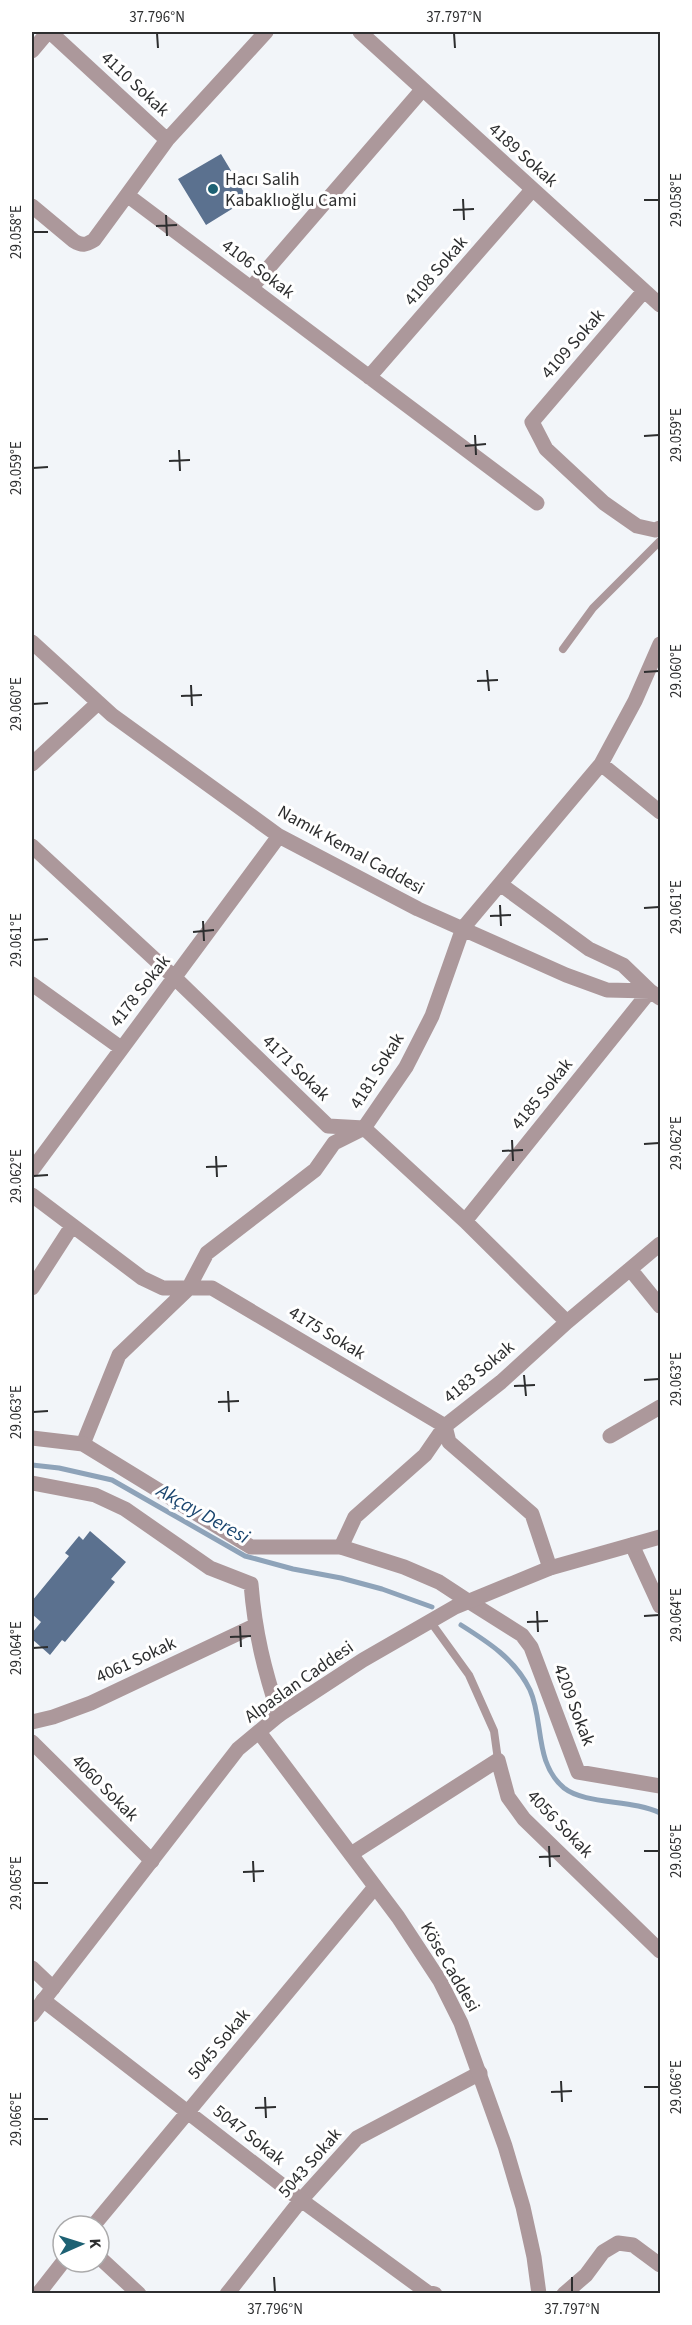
<svg xmlns="http://www.w3.org/2000/svg" width="692" height="2325" viewBox="0 0 692 2325" font-family="'Source Sans 3',sans-serif">
	<rect width="100%" height="100%" fill="#f2f5f9"/>
	<g fill="none" stroke-linecap="round" stroke-linejoin="round">
		<path stroke="#8ea3b9" stroke-width="5" d="M32,1465L59,1468L112,1480L245,1556L293,1569L341,1578L382,1589L432,1607
			M461,1625C488,1642 515,1659 530,1690C544,1721 534,1763 564,1788C586,1805 632,1799 660,1813"/>
	</g>
	<path fill="#5b718f" d="M221,154L248,199L206,225L178,179Z
		M90,1531L126,1562L111,1579L115,1582L65,1642L62,1640L50,1655L32,1639V1633L41,1622L32,1614V1601L69,1556L65,1553L79,1536L83,1540Z"/>
	<g fill="none" stroke-linecap="round" stroke-linejoin="round">
		<path stroke="#ac989b" stroke-width="8" d="M563,649L593,608L660,541
			M430,1621L469,1675L494,1731L498,1760"/>
		<path stroke="#ac989b" stroke-width="15" d="M50,32L167,140
			M266,32L167,140L127,195L537,503
			M360,32L660,305
			M32,51L48,32
			M32,206L74,241C82,246 86,245 94,240L127,195
			M251,288L422,90
			M644,291L532,422L546,449L604,503L637,526L655,530L660,528
			M369,377L532,190
			M32,642L112,715L279,836L418,909L566,975L607,990L650,991L660,998
			M32,764L98,703
			M601,764L660,812
			M32,846L175,978L328,1126L364,1128L465,1221L567,1322
			M32,984L121,1048
			M32,1170L279,836
			M32,1195L142,1278L163,1288H212L445,1426L449,1442L532,1514L550,1568
			M465,1221L650,991L623,965L589,949L500,884
			M630,1269L660,1306
			M32,1288L72,1226
			M610,1436L660,1407
			M83,1444L119,1355L188,1289L207,1253L315,1170L334,1143L364,1128L406,1067L432,1016L463,928L601,764L635,701L660,644
			M32,1483L95,1495L125,1509L210,1568L251,1584C255,1633 264,1669 279,1715
			M632,1545L660,1606
			M341,1547L355,1517L425,1455L445,1426L501,1382L567,1322L660,1244
			M468,1601L522,1635L531,1647L578,1772L660,1786
			M32,1722L53,1717L91,1703L254,1626
			M32,1742L152,1861
			M351,1854L498,1760L508,1797L524,1819L660,1951
			M32,1968L53,1988
			M43,2000L301,2200L427,2292L435,2294
			M93,2226L375,1887
			M99,2257L139,2294
			M38,2294L63,2262
			M227,2294L301,2200L357,2138L480,2073
			M564,2294L586,2275L603,2252L618,2243L633,2245L660,2265"/>
		<path stroke="#ac989b" stroke-width="15" d="M32,1438L83,1444L251,1547H341L404,1567L439,1582L468,1601
			M259,1732L398,1917L440,1981L461,2023L505,2146L523,2207L534,2257L539,2294
			M32,2015L238,1749L279,1715L363,1660L455,1607L550,1568L660,1537"/>
	</g>
	<path fill="none" stroke="#2d2e2f" stroke-width="2" d="M157,33L158,48M454,33L455,48M463,199L464,220M644,200H659M453,210L474,209M166,215L167,236M156,226L177,225M33,232H48M475,435L476,455M644,436L659,435M465,446L486,444M179,450L180,471M169,461L190,460M33,468L48,467M487,670L489,691M644,672L659,671M477,681L498,680M191,685L192,706M181,696L202,695M33,704L48,703M500,905L501,926M644,908L659,907M490,916L511,915M203,921L204,941M193,932L214,930M33,940L48,939M512,1140L513,1161M644,1144L659,1143M502,1151L523,1150M216,1156L217,1177M206,1167L227,1166M33,1176L48,1175M524,1375L526,1396M644,1380L659,1379M514,1386L535,1385M228,1391L229,1412M218,1402L239,1401M33,1412L48,1411M537,1611L538,1632M644,1616L659,1615M527,1622L548,1621M240,1626L241,1647M230,1637L251,1636M33,1648L48,1647M549,1846L550,1867M644,1851H659M539,1857L560,1856M253,1861L254,1882M243,1872L264,1871M33,1883H48M561,2081L562,2102M644,2087H659M551,2092L572,2091M265,2097L266,2118M255,2108L276,2107M33,2119H48M274,2277L275,2292M572,2277V2292"/>
	<circle fill="#1d6173" stroke="#fff" stroke-width="2" cx="213" cy="189" r="6"/>
	<g text-anchor="middle" dominant-baseline="central" stroke-width="6" stroke-linejoin="round" paint-order="stroke">
		<g font-size="18" fill="#2d2e2f" stroke="#fff">
			<text transform="translate(135 84) rotate(43)">4110 Sokak</text>
			<text transform="translate(523 155) rotate(42)">4189 Sokak</text>
			<text transform="translate(258 269) rotate(37)">4106 Sokak</text>
			<text transform="translate(436 271) rotate(-49)">4108 Sokak</text>
			<text transform="translate(573 344) rotate(-49)">4109 Sokak</text>
			<text transform="translate(351 850) rotate(29)">Namık Kemal Caddesi</text>
			<text transform="translate(140 991) rotate(-52)">4178 Sokak</text>
			<text transform="translate(296 1068) rotate(44)">4171 Sokak</text>
			<text transform="translate(377 1071) rotate(-58)">4181 Sokak</text>
			<text transform="translate(542 1094) rotate(-51)">4185 Sokak</text>
			<text transform="translate(327 1333) rotate(31)">4175 Sokak</text>
			<text transform="translate(479 1372) rotate(-40)">4183 Sokak</text>
			<text transform="translate(136 1660) rotate(-25)">4061 Sokak</text>
			<text transform="translate(299 1682) rotate(-35)">Alpaslan Caddesi</text>
			<text transform="translate(574 1705) rotate(69)">4209 Sokak</text>
			<text transform="translate(105 1788) rotate(45)">4060 Sokak</text>
			<text transform="translate(560 1824) rotate(46)">4056 Sokak</text>
			<text transform="translate(450 1967) rotate(60)">Köse Caddesi</text>
			<text transform="translate(219 2044) rotate(-50)">5045 Sokak</text>
			<text transform="translate(249 2135) rotate(38)">5047 Sokak</text>
			<text transform="translate(310 2163) rotate(-49)">5043 Sokak</text>
		</g>
		<g font-size="18" fill="#2d2e2f" stroke="#fff" text-anchor="start">
			<text x="225" y="179">Hacı Salih<tspan x="225" dy="21">Kabaklıoğlu Cami</tspan></text>
		</g>
		<g font-size="20" font-style="italic" fill="#1c4770" stroke="#fff">
			<text transform="translate(203 1514) rotate(29)">Akçay Deresi</text>
		</g>
	</g>
	<rect width="692" height="2325" fill="none" stroke="#ffffff" stroke-width="66"/>
	<g transform="translate(81 2244) rotate(87)"><circle r="28" fill="#ffffff" stroke="#ababac" stroke-width="1.5"/>
	<path d="M0-4.5L10 22L0 15L-10 22Z" fill="#1d6173"/>
	<text y="-9" font-size="16" font-weight="bold" text-anchor="middle" fill="#2d2e2f">K</text>
	</g>
	<rect x="33" y="33" width="626" height="2259" fill="none" stroke="#2d2e2f" stroke-width="2"/>
	<g font-size="15" text-anchor="middle" fill="#2d2e2f">
		<text x="157" y="22">37.796°N</text>
		<text x="454" y="22">37.797°N</text>
		<text transform="translate(676 200) rotate(-90)" y="5">29.058°E</text>
		<text transform="translate(16 232) rotate(-90)" y="5">29.058°E</text>
		<text transform="translate(676 435) rotate(-90)" y="5">29.059°E</text>
		<text transform="translate(16 468) rotate(-90)" y="5">29.059°E</text>
		<text transform="translate(676 671) rotate(-90)" y="5">29.060°E</text>
		<text transform="translate(16 704) rotate(-90)" y="5">29.060°E</text>
		<text transform="translate(676 907) rotate(-90)" y="5">29.061°E</text>
		<text transform="translate(16 940) rotate(-90)" y="5">29.061°E</text>
		<text transform="translate(676 1143) rotate(-90)" y="5">29.062°E</text>
		<text transform="translate(16 1176) rotate(-90)" y="5">29.062°E</text>
		<text transform="translate(676 1379) rotate(-90)" y="5">29.063°E</text>
		<text transform="translate(16 1412) rotate(-90)" y="5">29.063°E</text>
		<text transform="translate(676 1615) rotate(-90)" y="5">29.064°E</text>
		<text transform="translate(16 1648) rotate(-90)" y="5">29.064°E</text>
		<text transform="translate(676 1851) rotate(-90)" y="5">29.065°E</text>
		<text transform="translate(16 1883) rotate(-90)" y="5">29.065°E</text>
		<text transform="translate(676 2087) rotate(-90)" y="5">29.066°E</text>
		<text transform="translate(16 2119) rotate(-90)" y="5">29.066°E</text>
		<text x="275" y="2314">37.796°N</text>
		<text x="572" y="2314">37.797°N</text>
	</g>
</svg>
